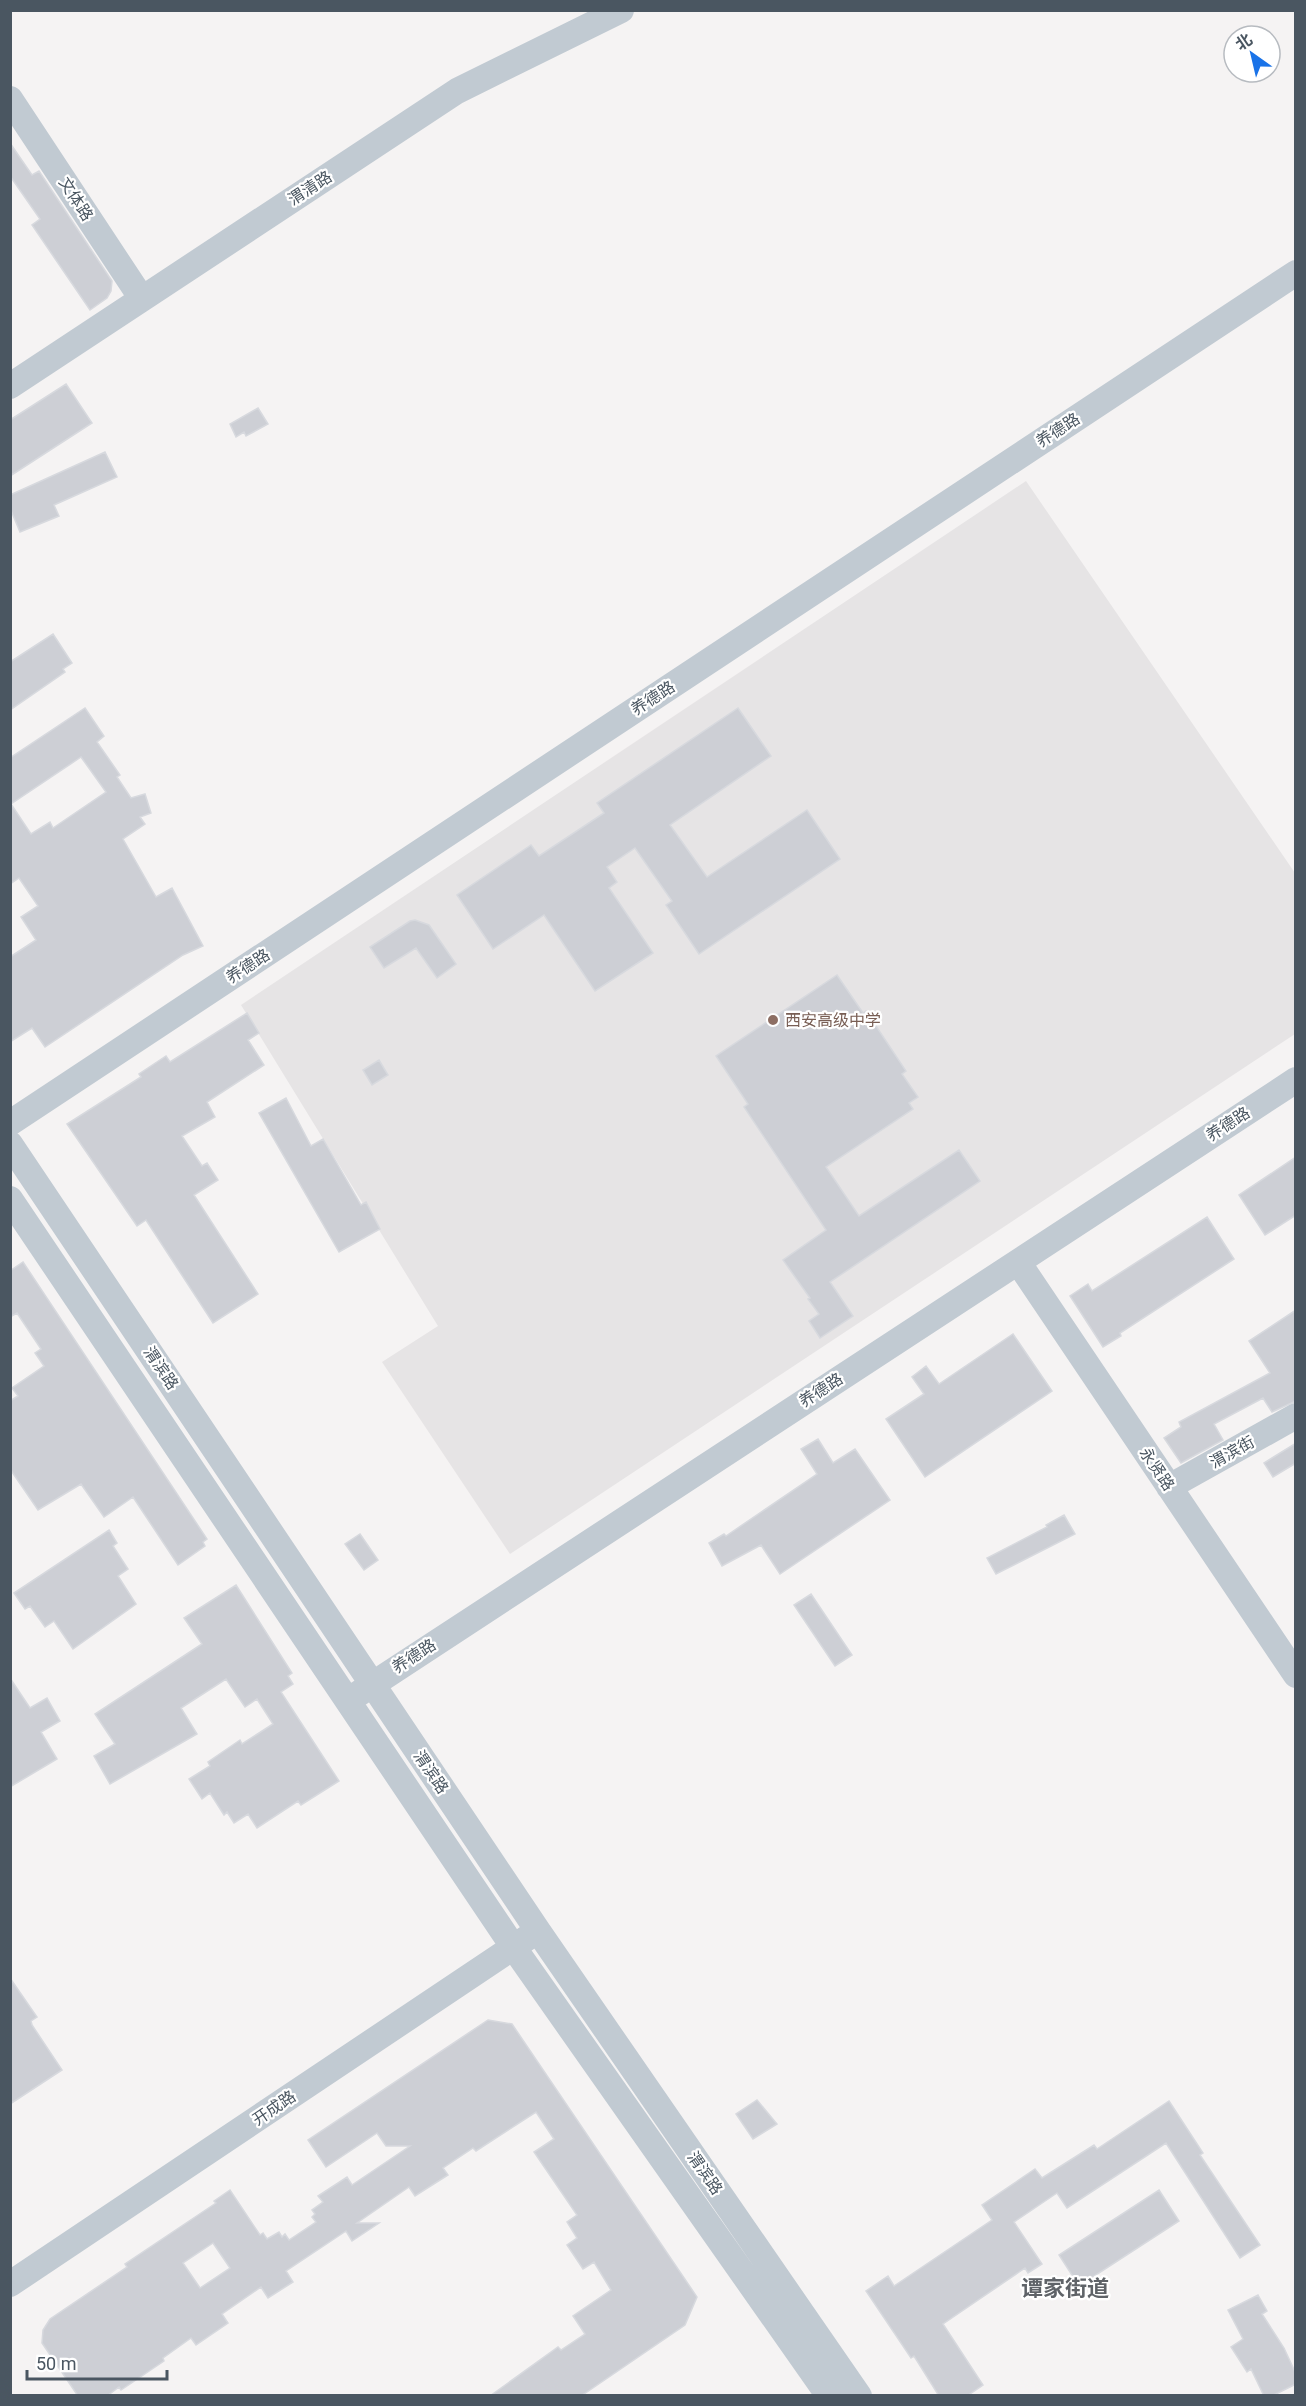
<svg xmlns="http://www.w3.org/2000/svg" width="1306" height="2406" viewBox="0 0 1306 2406" font-family="Roboto,'Noto Sans SC',sans-serif">
	<rect width="100%" height="100%" fill="#f5f3f3"/>
	<path fill="#e6e4e5" d="M1026,481L1295,873V1034L510,1554L382,1362L438,1326L241,1005Z"/>
	<path fill="#cdcfd5" stroke="#d7d9de" stroke-width="1.5" fill-rule="evenodd" d="M10,143L32,175L39,171L112,281L111,291L107,298L90,310L32,225L40,219L10,176Z
		M66,384L92,423L10,476V420Z
		M258,408L268,424L246,436L244,432L236,437L230,424Z
		M105,452L117,477L54,505L59,516L20,532L10,508V495Z
		M53,634L72,663L63,669L65,672L10,710V662Z
		M85,708L104,736L97,742L120,775L117,777L131,798L145,794L151,813L140,817L145,824L123,839L156,897L172,888L203,946L183,955L45,1047L32,1028L10,1042V957L36,940L21,917L38,906L19,878L10,884V758ZM81,757L106,792L53,828L50,822L31,834L11,804Z
		M738,708L771,756L670,825L707,877L807,810L840,859L699,954L666,905L672,901L635,848L607,867L617,882L609,888L653,953L595,991L544,915L493,949L457,895L531,845L539,856L604,813L597,803Z
		M415,920L429,925L456,964L437,978L416,948L384,968L370,947L410,921Z
		M837,975L863,1013L866,1011L906,1071L902,1074L918,1097L909,1103L913,1109L826,1167L859,1216L959,1150L980,1181L830,1282L853,1316L820,1338L809,1321L819,1314L808,1299L810,1298L783,1260L826,1230L744,1107L748,1104L716,1056Z
		M247,1013L259,1033L248,1040L264,1065L207,1102L215,1117L182,1136L202,1166L207,1163L218,1180L194,1195L258,1294L213,1323L146,1220L137,1226L67,1124L141,1077L139,1074L166,1056L170,1062Z
		M379,1060L388,1075L372,1085L363,1070Z
		M286,1098L311,1146L323,1139L361,1205L366,1202L380,1229L339,1252L259,1113Z
		M1296,1157V1215L1265,1235L1239,1195Z
		M1207,1217L1234,1259L1120,1333L1121,1336L1103,1347L1070,1296L1088,1284L1092,1291Z
		M23,1262L207,1539L203,1542L205,1546L178,1565L133,1497L104,1517L81,1484L38,1510L10,1469V1401L18,1396L12,1388L44,1366L35,1353L41,1349L17,1313L10,1317V1271Z
		M1296,1310V1401L1272,1412L1263,1398L1214,1424L1223,1440L1181,1463L1164,1438L1181,1427L1179,1422L1270,1373L1249,1341Z
		M1013,1334L1052,1391L925,1477L886,1419L924,1394L912,1377L926,1366L939,1384Z
		M818,1439L833,1463L855,1449L890,1500L780,1574L761,1545L722,1566L709,1543L724,1534L726,1536L817,1474L801,1449Z
		M1296,1443V1463L1273,1477L1264,1463Z
		M1064,1515L1075,1534L996,1574L987,1558L1047,1527L1046,1525Z
		M109,1530L117,1543L113,1546L128,1569L118,1576L136,1604L73,1649L54,1621L45,1627L30,1606L25,1609L14,1593Z
		M360,1534L378,1560L364,1570L345,1544Z
		M236,1585L292,1673L288,1676L293,1684L281,1692L339,1781L301,1805L298,1801L257,1828L248,1814L234,1823L227,1812L224,1815L210,1793L202,1799L189,1779L210,1766L208,1762L240,1740L242,1744L273,1724L257,1699L245,1707L226,1679L181,1708L197,1734L110,1784L94,1756L115,1744L95,1714L202,1644L184,1618Z
		M811,1594L852,1655L835,1666L794,1605Z
		M10,1678L30,1708L47,1698L60,1721L41,1732L57,1759L10,1787Z
		M10,1978L37,2017L31,2021L32,2025L62,2070L10,2104Z
		M488,2020L512,2024L697,2297L685,2325L581,2396H490L558,2347L561,2350L585,2334L573,2316L611,2290L594,2262L583,2269L567,2245L577,2238L567,2222L577,2215L534,2152L554,2139L536,2112L476,2151L473,2148L443,2168L448,2175L415,2196L409,2187L357,2223H379L352,2241L346,2231L286,2271L293,2282L268,2298L261,2287L222,2314L228,2323L196,2345L191,2338L163,2358L164,2361L121,2390L119,2387L107,2396H78L42,2343L43,2330L50,2319L127,2267L125,2264L216,2203L214,2201L230,2190L260,2235L263,2233L267,2239L279,2232L282,2237L285,2234L289,2240L316,2222L312,2217L315,2214L312,2210L323,2202L318,2196L347,2177L352,2185L410,2146H386L377,2133L326,2167L308,2140ZM213,2243L230,2268L200,2288L183,2263Z
		M757,2100L777,2124L753,2139L736,2114Z
		M1169,2101L1203,2153L1200,2155L1260,2245L1240,2258L1166,2143L1067,2208L1057,2193L1014,2222L1042,2264L1028,2273L1025,2268L943,2324L983,2385L967,2396H939L914,2356L911,2358L866,2291L888,2276L894,2286L992,2220L982,2205L1035,2169L1042,2178L1094,2145L1097,2149Z
		M1159,2190L1179,2221L1079,2286L1059,2255Z
		M1258,2295L1267,2311L1262,2314L1284,2348L1296,2374V2384L1272,2396H1264L1251,2369L1247,2372L1231,2347L1243,2339L1228,2310Z"/>
	<g fill="none" stroke-linecap="round" stroke-linejoin="round">
		<path stroke="#c1cad2" stroke-width="26" d="M10,99L142,299
			M10,386L457,91L621,10
			M10,1123L1296,273
			M10,1144L538,1931L859,2396
			M10,1199L514,1948L829,2396
			M1018,1262L1296,1675
			M1169,1487L1296,1416
			M358,1694L1296,1080
			M10,2284L527,1938"/>
	</g>
	<circle fill="#8d6e63" stroke="#fff" stroke-width="2" cx="773" cy="1020" r="6"/>
	<g text-anchor="middle" dominant-baseline="central" stroke-width="4.5" stroke-linejoin="round" paint-order="stroke">
		<g font-size="16" fill="#4a5661" stroke="#fff">
			<text transform="translate(310 188) rotate(-33)">渭清路</text>
			<text transform="translate(76 199) rotate(57)">文体路</text>
			<text transform="translate(1058 430) rotate(-33)">养德路</text>
			<text transform="translate(653 698) rotate(-33)">养德路</text>
			<text transform="translate(248 966) rotate(-33)">养德路</text>
			<text transform="translate(1228 1124) rotate(-33)">养德路</text>
			<text transform="translate(161 1368) rotate(56)">渭滨路</text>
			<text transform="translate(821 1390) rotate(-33)">养德路</text>
			<text transform="translate(1232 1452) rotate(-29)">渭滨街</text>
			<text transform="translate(1157 1469) rotate(56)">永贤路</text>
			<text transform="translate(414 1656) rotate(-33)">养德路</text>
			<text transform="translate(431 1772) rotate(56)">渭滨路</text>
			<text transform="translate(274 2108) rotate(-34)">开成路</text>
			<text transform="translate(705 2173) rotate(55)">渭滨路</text>
		</g>
		<g font-size="16" fill="#785e54" stroke="#fff" text-anchor="start">
			<text x="785" y="1020">西安高级中学</text>
		</g>
		<g font-size="22" font-weight="bold" fill="#5f6368" stroke="#fff">
			<text x="1065" y="2288">谭家街道</text>
		</g>
	</g>
	<rect width="1306" height="2406" fill="none" stroke="#4a5661" stroke-width="24"/>
	<g transform="translate(1252 54) rotate(326)"><circle r="28" fill="#ffffff" stroke="#b7bbc0" stroke-width="1.5"/>
	<path d="M0-4.5L10 22L0 15L-10 22Z" fill="#1a73e8"/>
	<text y="-9" font-size="16" font-weight="bold" text-anchor="middle" fill="#4a5661">北</text>
	</g>
	<path d="M27 2370v9h140v-9" fill="none" stroke="#4a5661" stroke-width="3"/>
	<text x="36" y="2370" font-size="18" fill="#4a5661" stroke="#ffffff" stroke-width="4.5" paint-order="stroke">50 m</text>
</svg>
